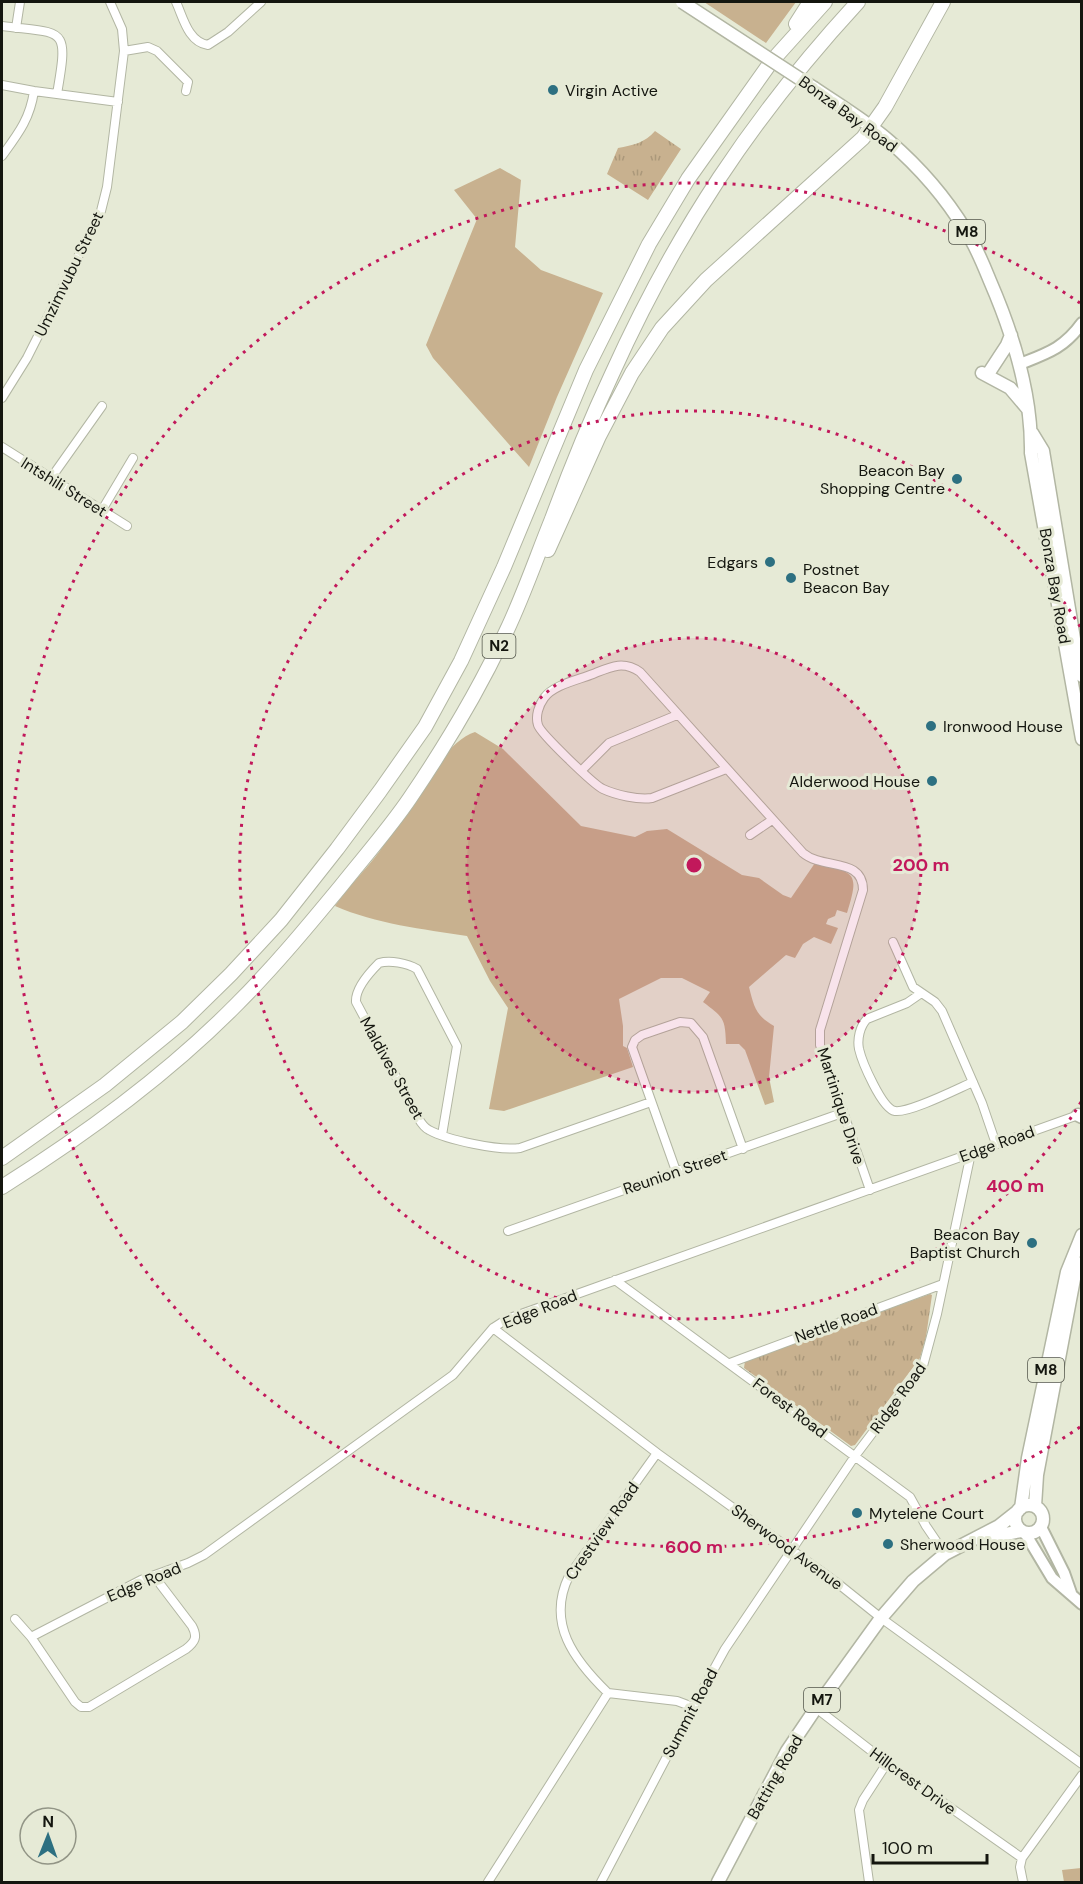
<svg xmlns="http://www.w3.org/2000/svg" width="1083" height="1884" viewBox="0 0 1083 1884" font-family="'DM Sans',sans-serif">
	<defs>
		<pattern id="park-tufts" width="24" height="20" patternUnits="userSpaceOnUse" patternTransform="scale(1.5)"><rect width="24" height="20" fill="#c8b18f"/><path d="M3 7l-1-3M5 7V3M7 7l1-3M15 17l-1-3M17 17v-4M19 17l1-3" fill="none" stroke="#ab987a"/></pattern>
	</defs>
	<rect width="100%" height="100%" fill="#e6ead6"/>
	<path fill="#c8b18f" d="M704,2H796L766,43Z
		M500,168L521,180L515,247L541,270L603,293L557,397L529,467L433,358L426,345L477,219L454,190Z
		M475,732L503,749L581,826L635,837L647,831L667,829L742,875L759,878L783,895L791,898L815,863C855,873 860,871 847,913L837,910L835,916L828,919L826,924L838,928L831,944L814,937L803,944L795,958L786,955L749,987C754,1007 756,1016 774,1026L769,1077L774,1102L765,1105L745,1050L739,1044H726C725,1018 724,1018 703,1002L710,992L682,978H661L619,999L623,1026V1046L627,1048L633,1067L504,1111L489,1109L508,1008L490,981L467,936C423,929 376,924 335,906C348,886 365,871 379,852C401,822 441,742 475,732Z
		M1081,1868V1882H1064L1062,1870Z"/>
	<path fill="url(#park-tufts)" d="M655,131L681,149L648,200L607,174L618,148C633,145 645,143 655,131Z
		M930,1294L932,1295L926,1337L920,1358L855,1445L851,1446L744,1368L745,1361L751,1358Z"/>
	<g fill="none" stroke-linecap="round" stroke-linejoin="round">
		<g stroke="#b2b6a3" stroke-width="10">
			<path id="street" d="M176,2C183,17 188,42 208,45L228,32L261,2
				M2,26C65,34 69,25 57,94
				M16,28L20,2
				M124,51L148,47L157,51L188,82L186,91
				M2,85L34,91L118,102
				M2,156C18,134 30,119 34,91
				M2,398L27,358L101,211L107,187L124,51L122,29L110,2
				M2,447L127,526
				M51,478L102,406
				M102,510L133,458
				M726,769L652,798C638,800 616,795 603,789C594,785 540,733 538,725C535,716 539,705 544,698C553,685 578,680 593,674C610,667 623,660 640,672L803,853C823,870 863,857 863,890L820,1030V1045L870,1190
				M581,771L609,743L677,715
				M750,835L772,820
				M893,942L913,987L935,1002L942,1011L982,1103L996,1144
				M920,994L907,1003L867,1019C860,1026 857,1039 859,1049C862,1062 882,1109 895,1111C910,1113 957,1089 973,1082
				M442,1135L457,1046L417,969C407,963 390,960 379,963C370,972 355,988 356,1002L417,1116C420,1121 423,1127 429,1130C447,1140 499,1151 520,1148L651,1102
				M676,1171L632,1047L635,1040L642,1035L680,1022L691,1023L703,1037L743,1149
				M508,1231L842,1113
				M615,1280L910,1497L926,1526L945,1554
				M493,1328L657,1453L836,1582L881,1618L1082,1764
				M730,1363L943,1284
				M657,1453L569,1576C546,1623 574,1660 608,1693L677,1701L693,1707
				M15,1619L31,1637L75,1702L81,1707H89L186,1649C195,1642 198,1637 192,1626L154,1576
				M31,1637L141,1580L188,1563L204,1555L453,1375L493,1328L507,1319L1081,1114
				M816,1708L887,1763L1022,1858L1020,1867L1023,1882
				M1022,1858L1082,1775
				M488,1882L608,1693
				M601,1882L693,1707L725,1649L855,1456L923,1366L937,1314L971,1153
				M869,1882L859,1810L863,1800L887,1763"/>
		</g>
		<g stroke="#b2b6a3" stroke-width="14">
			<path id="secondary" d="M1020,364C1048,353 1064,348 1082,323
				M1041,1527L1064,1573L1071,1593
				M1025,1533L1052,1578L1082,1604"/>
		</g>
		<g stroke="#b2b6a3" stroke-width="15">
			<path id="primary" d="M814,88C839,105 866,121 889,141C918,166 946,198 966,231C976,246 983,264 990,281C1013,334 1032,394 1031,453L1082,739
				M990,371L1007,345L1011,335
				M982,373L1010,388L1027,408
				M1032,433L1043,451L1075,645L1082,676
				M1078,1115L1082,1117
				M1015 1519a14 14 0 1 1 28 0a14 14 0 1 1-28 0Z
				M1035,1506L1037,1475L1077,1263
				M1021,1508L1028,1458L1067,1272L1082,1235
				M985,1538L1021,1531
				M718,1882L787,1751L816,1708L881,1618L913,1581L945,1554L999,1526L1018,1511"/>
		</g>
		<g stroke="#b2b6a3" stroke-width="16">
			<path id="highway" d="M796,24L810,2
				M548,550L599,436L632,373L662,328L706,280L863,138L885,107L943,2
				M2,1158L105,1085L182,1022L231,974L281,920L337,849L380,791L425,727L461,661L504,567L586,370L649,244L688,179L771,62L825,2
				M2,1187C86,1134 167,1075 237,1004C274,967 308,926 341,886C364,857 389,829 410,798C446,745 480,688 507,630C524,594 537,556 552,519C570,470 590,421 612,374C676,232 753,116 858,2"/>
		</g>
		<use href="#street" stroke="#fff" stroke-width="8"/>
		<use href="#secondary" stroke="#fff" stroke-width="10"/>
		<use href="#primary" stroke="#fff" stroke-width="12"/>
		<use href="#highway" stroke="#fff" stroke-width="14"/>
		<g stroke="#b2b6a3" stroke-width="15" stroke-linecap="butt">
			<path id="primary-bridge" d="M682,2L814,88"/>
		</g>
		<use href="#primary-bridge" stroke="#fff" stroke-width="12"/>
	</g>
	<circle cx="694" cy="865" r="227" fill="#c2185b" fill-opacity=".12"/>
	<g fill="none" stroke="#c2185b" stroke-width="3" stroke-dasharray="3 6">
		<circle cx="694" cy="865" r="227"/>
		<path d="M1081 1102A454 454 0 1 1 1081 628"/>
		<path d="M1080 1427A682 682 0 1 1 1080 303"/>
	</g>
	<g fill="#2d7081" stroke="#e6ead6" stroke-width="2">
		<circle cx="553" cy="90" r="6"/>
		<circle cx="957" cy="479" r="6"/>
		<circle cx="770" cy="562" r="6"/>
		<circle cx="791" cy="578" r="6"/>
		<circle cx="931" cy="726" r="6"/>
		<circle cx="932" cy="781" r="6"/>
		<circle cx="1032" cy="1243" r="6"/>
		<circle cx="857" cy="1513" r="6"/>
		<circle cx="888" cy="1544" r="6"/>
	</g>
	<g text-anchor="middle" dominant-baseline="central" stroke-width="6" stroke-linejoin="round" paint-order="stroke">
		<g fill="#e6ead6" stroke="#53564b" stroke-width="1.5">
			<rect x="949" y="220" width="36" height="24" rx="4.5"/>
			<rect x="482.5" y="634" width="33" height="24" rx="4.5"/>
			<rect x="1028" y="1358" width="36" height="24" rx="4.5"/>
			<rect x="804" y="1688" width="36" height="24" rx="4.5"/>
		</g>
		<g font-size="15" font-weight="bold" fill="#14160f">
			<text x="967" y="232">M8</text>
			<text x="499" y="646">N2</text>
			<text x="1046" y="1370">M8</text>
			<text x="822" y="1700">M7</text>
		</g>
		<g font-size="16" fill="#14160f" stroke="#e6ead6" text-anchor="start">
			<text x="565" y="90">Virgin Active</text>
			<text x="945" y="470" text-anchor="end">Beacon Bay<tspan x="945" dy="18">Shopping Centre</tspan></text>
			<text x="758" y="562" text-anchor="end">Edgars</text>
			<text x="803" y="569">Postnet<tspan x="803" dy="18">Beacon Bay</tspan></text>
			<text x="943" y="726">Ironwood House</text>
			<text x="920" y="781" text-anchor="end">Alderwood House</text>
			<text x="1020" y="1234" text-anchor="end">Beacon Bay<tspan x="1020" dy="18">Baptist Church</tspan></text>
			<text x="869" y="1513">Mytelene Court</text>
			<text x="900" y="1544">Sherwood House</text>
		</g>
		<g font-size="16" fill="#14160f" stroke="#e6ead6">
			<text transform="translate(848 114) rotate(36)">Bonza Bay Road</text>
			<text transform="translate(69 274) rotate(-64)">Umzimvubu Street</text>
			<text transform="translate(64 487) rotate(32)">Intshili Street</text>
			<text transform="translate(1055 586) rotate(80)">Bonza Bay Road</text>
			<text transform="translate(392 1068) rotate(61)">Maldives Street</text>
			<text transform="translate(841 1106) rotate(72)">Martinique Drive</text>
			<text transform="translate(997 1144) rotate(-20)">Edge Road</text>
			<text transform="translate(675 1172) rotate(-19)">Reunion Street</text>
			<text transform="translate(540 1309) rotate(-22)">Edge Road</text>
			<text transform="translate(836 1323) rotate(-20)">Nettle Road</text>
			<text transform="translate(898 1398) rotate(-54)">Ridge Road</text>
			<text transform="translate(790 1408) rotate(37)">Forest Road</text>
			<text transform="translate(602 1531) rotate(-55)">Crestview Road</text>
			<text transform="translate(787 1547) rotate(36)">Sherwood Avenue</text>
			<text transform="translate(144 1582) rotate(-23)">Edge Road</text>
			<text transform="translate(690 1713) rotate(-62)">Summit Road</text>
			<text transform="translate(775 1777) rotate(-60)">Batting Road</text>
			<text transform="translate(913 1781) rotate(36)">Hillcrest Drive</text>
		</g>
	</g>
	<circle cx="694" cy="865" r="9" fill="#c2185b" stroke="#e6ead6" stroke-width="3"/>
	<g font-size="18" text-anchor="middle" font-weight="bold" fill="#c2185b" stroke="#e6ead6" stroke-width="6" stroke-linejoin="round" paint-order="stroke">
		<text x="921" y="871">200 m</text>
		<text x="1015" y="1192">400 m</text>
		<text x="694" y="1553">600 m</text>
	</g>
	<rect width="1083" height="1884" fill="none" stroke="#14160f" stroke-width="6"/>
	<g transform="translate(48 1836) rotate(1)"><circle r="28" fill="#e6ead6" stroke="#929586" stroke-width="1.5"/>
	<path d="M0-4.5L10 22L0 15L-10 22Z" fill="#2d7081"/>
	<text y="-9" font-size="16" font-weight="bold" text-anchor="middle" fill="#14160f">N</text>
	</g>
	<path d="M873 1854v9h114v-9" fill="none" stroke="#14160f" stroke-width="3"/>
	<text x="882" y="1854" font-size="18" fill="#14160f" stroke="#e6ead6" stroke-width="4.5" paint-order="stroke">100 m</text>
</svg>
